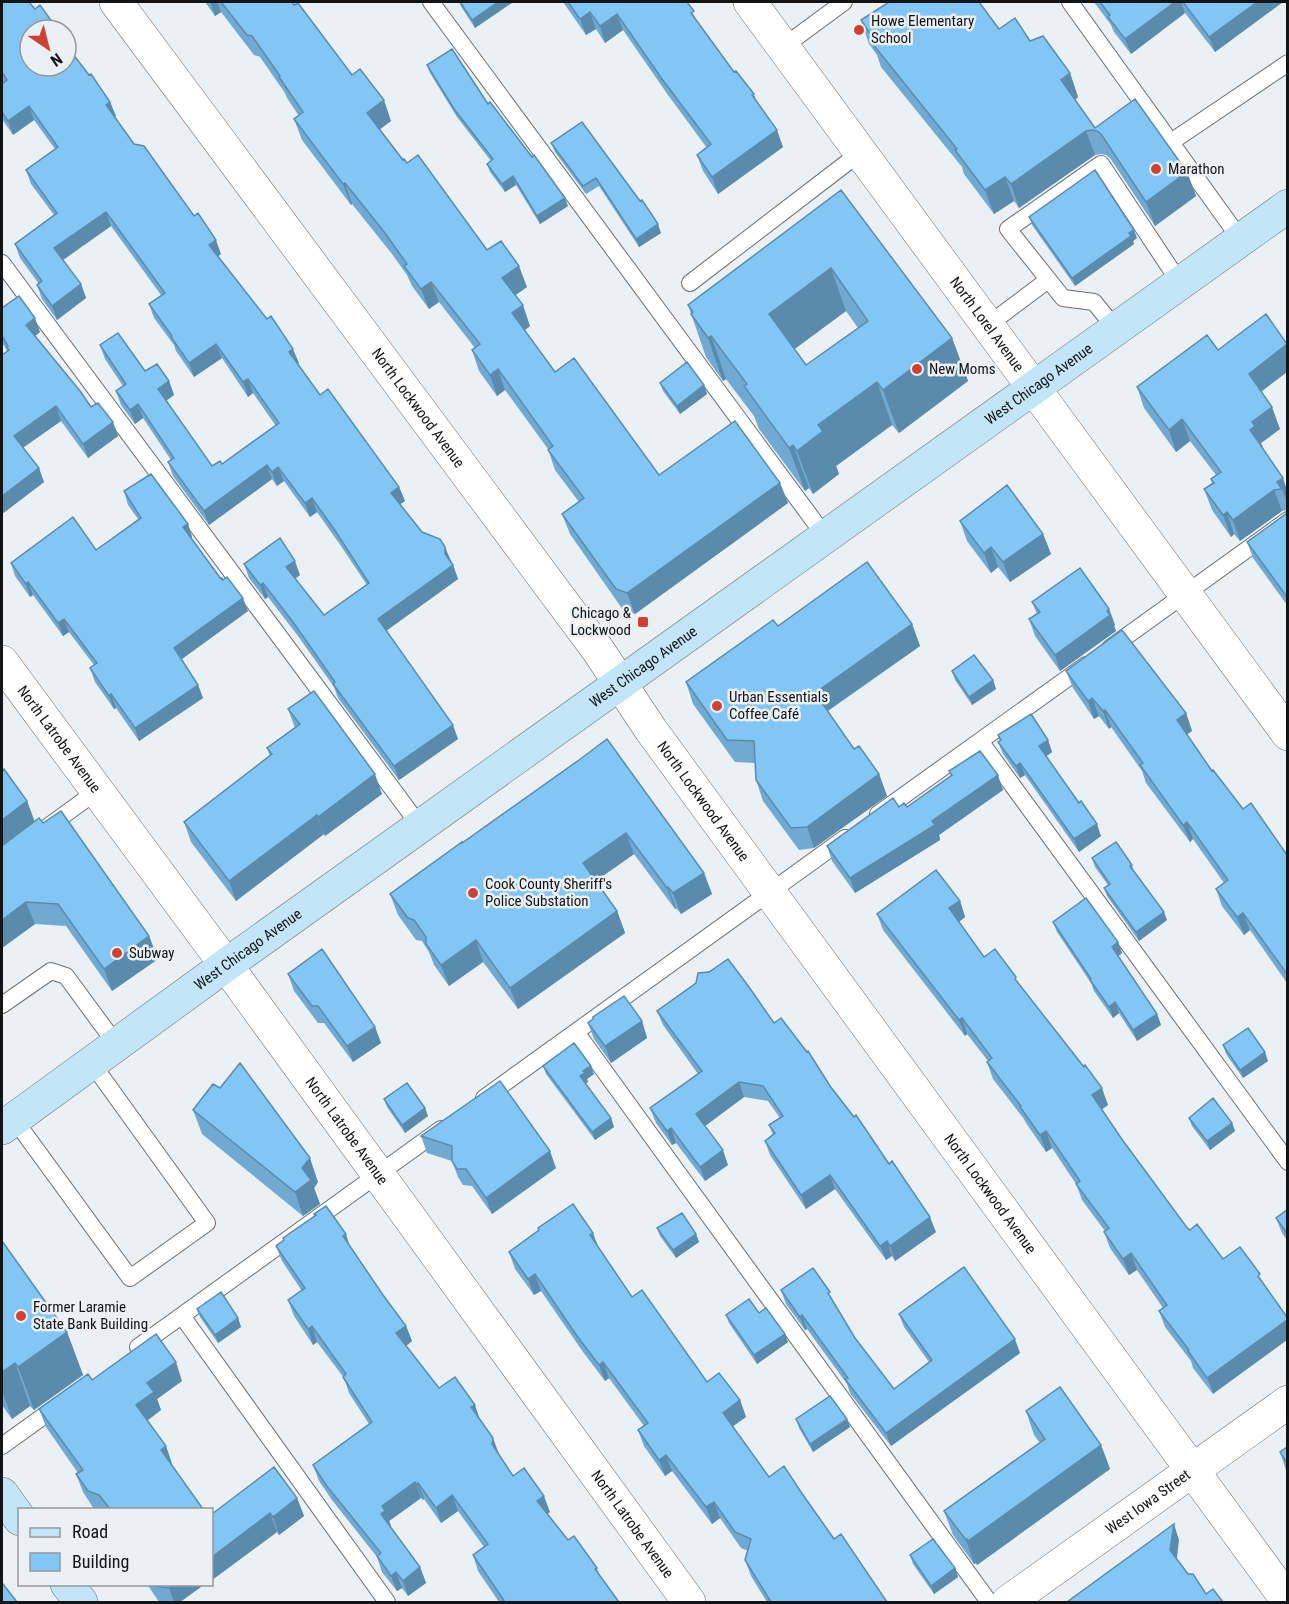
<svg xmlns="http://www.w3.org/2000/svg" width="1289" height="1604" viewBox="0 0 1289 1604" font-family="'Roboto Condensed',sans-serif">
	<rect width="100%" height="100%" fill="#ebf0f4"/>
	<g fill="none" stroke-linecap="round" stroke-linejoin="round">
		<g stroke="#6a6f72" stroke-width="18">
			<path id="lane" d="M431,2L825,536
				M1070,2L1241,240
				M783,47L844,2
				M1171,142L1288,63
				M2,263L420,826
				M690,283L861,152
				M988,325L1048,280
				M1116,329L1094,302L1063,298L1008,229L1101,164L1180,283
				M1110,648L1288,520
				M980,741L1288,1162
				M878,814L1086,665
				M46,828L97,791
				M2,1005L51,971L66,976L116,1044
				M576,1032L989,1602
				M484,1098L845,838
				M14,1119L130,1278L207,1223L91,1062
				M182,1316L387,1602
				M138,1347L441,1129
				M2,1446L59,1405"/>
		</g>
		<g stroke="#6a6f72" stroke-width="34">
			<g id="street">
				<path id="s1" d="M116,2L598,650L651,730L1288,1601"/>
				<path id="s2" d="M750,2L1288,734"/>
				<path id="s3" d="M2,662L226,965L689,1602"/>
				<path id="s4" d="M1008,1602L1288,1402"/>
			</g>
		</g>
		<g stroke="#6a6f72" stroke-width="34">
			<g id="secondary">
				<path id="s5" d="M2,1128L226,965L1288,206"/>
				<path d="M2,1494L20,1519"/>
				<path d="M67,1584L81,1602"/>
			</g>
		</g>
		<use href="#lane" stroke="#fff" stroke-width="16"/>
		<use href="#street" stroke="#fff" stroke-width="33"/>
		<use href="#secondary" stroke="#c3e5f8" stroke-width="33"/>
	</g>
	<path fill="#70aad3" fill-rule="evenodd" d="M2,2L30,30L110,102L116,116L114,117L134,144L221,254L218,256L299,363H298L320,395L399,487L405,501L400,504L422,532L451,561L453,565L458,579L386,631L458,739L399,780L338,698L334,687L298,636L268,597L265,599L249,578L244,564L300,575L295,579L324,615L367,585L341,546L317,512L310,517L284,481L277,486L272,479L209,525L173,476L168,462L171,460L143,418L135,424L121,405L116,391L123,386L105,359L100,345L145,371L169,381L174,395L166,401L212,466L222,464L276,426L253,393L248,397L222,358L194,377L176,351L174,345L154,318L149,304L161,295L111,226L63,260L81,284L86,298L57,320L42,299L37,285L39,284L20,258L15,244L54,215L31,184L26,170L55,149L34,120L13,135L2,119V84L3,82L2,79Z
		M205,2H292L352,75L391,121L380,129L403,160L487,250L527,287L515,295L530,326L525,330L555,372L659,475L780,483L788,503L635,614L623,610L570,534L562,514L579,502L555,470L548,449L505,390L497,396L479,371L472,350L475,348L439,302L429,309L412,286L407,275L392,254L352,204L351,205L302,140L294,119L299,116L287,98L285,93L260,57L254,55L221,12L215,16Z
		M459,2H513L475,28L462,8Z
		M563,2H687L697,21L734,72L754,94L757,103L783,147L718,194L703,171L697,155L707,148L668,95L623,30L605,43L596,29L586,35Z
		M1094,2H1283L1215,52L1185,13L1131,54L1114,32L1111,25Z
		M861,20L999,29L1030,41L1070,73L1078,97L1075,100L1095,128L1187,172L1196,196L1155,226L1110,158L1106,155L1101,154L1095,155L1019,208L1014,201L994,214L964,174L962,167L881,67L877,55L869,44Z
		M427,65L488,104L568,206L540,224L516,185L505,192L490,172L487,164L491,161L457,117L430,73Z
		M582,122L661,233L639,247L599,186L586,194L555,152L551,143Z
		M841,190L952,338L968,381L899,433L892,425L836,466L839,474L813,494L809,488L805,491L759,429L754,416L726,379L723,381L706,357L688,305ZM846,311L858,328L806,365L794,349Z
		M1029,217L1137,238L1133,241L1134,244L1075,286L1032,225Z
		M2,308L40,332L35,336L91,407L113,422L118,436L88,458L61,421L23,448L44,482L2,514L7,351L2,342Z
		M1287,344V372L1261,392L1280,429L1261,443L1263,448L1287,490V510L1282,511L1240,541L1234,534L1231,537L1212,510L1204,489L1212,483L1211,479L1216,475L1190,441L1176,452L1144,408L1137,387L1218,350Z
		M660,383L704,385L707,394L680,414L663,391Z
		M124,491L188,524L192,537L191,538L221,579L248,611L182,659L198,685L203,698L139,741L116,708L114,709L95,682L90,668L94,665L69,632L63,636L33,595L30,597L15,576L11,563L96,550L138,519L128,505Z
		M1287,513V605L1253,558L1247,542Z
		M960,521L1043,534L1051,554L1010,582L998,567L991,573L967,541Z
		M1032,602L1109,609L1115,625L1114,626L1116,631L1060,671L1035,636L1029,619L1037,614Z
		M912,624L920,646L828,711L854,749L879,774L887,796L814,848L799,850L763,801L756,780L755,763L735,762L693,704L686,682L778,626Z
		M952,671L993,680L996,689L972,705L955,680Z
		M1066,671L1186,713L1192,731L1187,734L1212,771L1243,809L1287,855V983L1250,930L1244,935L1222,906L1216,889L1224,883L1193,839L1190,842L1146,783L1142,771L1111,727L1109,729L1099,716L1094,719L1073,688Z
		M288,709L382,794L325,836L324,834L236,901L191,842L184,822L270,756L267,748L295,728Z
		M998,735L1048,740L1052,752L1046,756L1101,836L1079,852L1025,775L1020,778L1003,754L998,742L1000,741Z
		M579,760L704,873L712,894L681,914L676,908L675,909L634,854L596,881L617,911L625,933L518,1009L483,962L449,986L434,965L429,952L422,941L416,940L398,915L390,894Z
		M949,771L1003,790L939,835L940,840L855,893L832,861L827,846L899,807H907L951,776Z
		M27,801L35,822L43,823L149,936L158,959L112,991L66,926L35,924L2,948Z
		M1092,858L1132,865L1134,872L1167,920L1139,941L1107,896L1104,888L1108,885L1095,867Z
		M960,901L965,917L959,922L984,957L1019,984L1108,1105L1102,1109L1121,1138L1213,1394L1193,1368L1191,1361L1165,1327L1159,1311L1163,1308L1137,1270L1129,1275L1110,1248L1104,1232L1105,1231L1082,1200L1076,1184L1052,1148L1046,1152L1026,1123L1024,1119L993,1079L987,1062L988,1061L967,1034L965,1036L883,930L877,914Z
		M1053,922L1118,942L1122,953L1118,956L1157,1014L1161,1025L1137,1041L1119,1013L1113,1018L1094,991L1091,983L1057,932Z
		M288,974L375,1027L381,1043L353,1062L324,1023H318L294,991Z
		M657,1011L774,1023L830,1086L936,1232L895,1261L892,1256L886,1260L835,1189L806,1209L770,1155L765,1141L773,1135L769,1125L780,1118L768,1101L744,1097L705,1126L728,1165L705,1181L676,1143L672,1145L656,1123L650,1108L698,1074L663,1025Z
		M593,1019L642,1021L647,1038L611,1063L594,1039L588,1023Z
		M1223,1045L1268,1061L1243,1078L1226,1054Z
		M543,1066L594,1074L587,1079L588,1082L585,1083L611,1118L614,1127L595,1140L546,1074Z
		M384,1099L425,1108L428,1116L405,1133L387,1107Z
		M193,1110L318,1182L314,1188L320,1204L303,1216L202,1134Z
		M1189,1118L1232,1123L1235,1131L1210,1150L1192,1126Z
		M421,1136L556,1168L492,1214L472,1186L463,1185L458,1177L452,1161L427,1153Z
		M1287,1210V1240L1282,1233L1276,1218Z
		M314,1214L351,1248L383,1295L406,1326L412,1341L406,1346L439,1388L480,1419L499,1455L513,1476L550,1512L547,1514L568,1540L597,1568L600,1576L619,1602H499L478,1571L473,1555L484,1547L458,1511L441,1523L424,1499L423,1500L421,1498L389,1521L391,1526L390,1527L420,1567L426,1583L408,1596L402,1588L397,1591L382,1572L377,1557L332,1500L319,1481L313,1465L369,1424L349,1393L344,1378L317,1342L313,1345L294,1316L288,1300L302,1291L282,1261L276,1246L315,1216Z
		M538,1228L599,1249L632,1297L707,1382L740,1400L746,1417L733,1426L769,1477L801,1492L834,1539L887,1602H767L751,1576L745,1560L748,1551L741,1548L720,1518L712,1524L672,1471L665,1476L644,1446L638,1430L644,1426L609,1378L605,1381L583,1352L541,1291L534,1295L515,1269L509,1252L539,1230Z
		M657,1228L696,1234L699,1242L676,1258L660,1236Z
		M2,1241L67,1332L83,1375L34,1410L30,1406L12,1419L2,1405Z
		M781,1290L834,1303L855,1338L894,1389L929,1362L904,1327L899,1314L1020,1353L891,1446L850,1393L847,1384L807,1329L805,1330L786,1304Z
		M197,1309L238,1318L241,1327L218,1343L200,1317Z
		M759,1313L788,1342L757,1364L729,1323L726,1315Z
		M92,1380L182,1381L157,1399L161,1410L147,1420L166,1446L172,1464L171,1465L203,1509H94L83,1492L76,1474L78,1473L46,1427L39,1409Z
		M1026,1411L1101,1445L1110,1469L977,1565L976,1563L974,1564L953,1535L944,1511L1040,1443L1034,1435Z
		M796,1419L850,1427L813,1452L799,1428Z
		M1287,1447V1473L1280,1452Z
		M297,1498L304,1516L279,1535L277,1532L212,1580V1514Z
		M910,1555L955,1568L958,1577L934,1594L913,1564Z
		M147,1584H205L180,1602H159Z"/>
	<path fill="#5b8bac" d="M210,2H217L221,12L215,16Z
		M498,2H513L475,28L472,20Z
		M1175,2H1181L1185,13L1131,54L1125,39Z
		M1257,2H1283L1215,52L1209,37Z
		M590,12L596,29L586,35L580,19Z
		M617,14L623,30L605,43L600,26Z
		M1070,73L1078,97L1070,104L1061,80Z
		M384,100L391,121L375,133L367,113Z
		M110,102L116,116L111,119L106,105Z
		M29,106L34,120L13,135L8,121Z
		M777,130L783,147L718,194L712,177Z
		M1086,131L1095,155L1019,208L1011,184Z
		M1187,172L1196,196L1155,226L1146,202Z
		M513,176L516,185L505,192L502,184Z
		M1005,177L1014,201L994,214L985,190Z
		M345,183L352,204L351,205L343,184Z
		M565,198L568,206L540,224L537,216Z
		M106,212L111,226L60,262L54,248Z
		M658,224L661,233L639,247L636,239Z
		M1134,230L1137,238L1133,241L1134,244L1075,286L1072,278Z
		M216,240L221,254L214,259L209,245Z
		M519,266L527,287L510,299L502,278Z
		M831,268L846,311L784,357L769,314Z
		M431,282L439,302L429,309L421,289Z
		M81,284L86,298L57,320L52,306Z
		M523,305L530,326L520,334L512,313Z
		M35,318L40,332L31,339L26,325Z
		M711,336L726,379L723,381L708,338Z
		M952,338L968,381L899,433L883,390Z
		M216,344L222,358L194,377L189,363Z
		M1287,344V372L1256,395L1249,374Z
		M293,349L299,363L294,366L289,352Z
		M498,369L505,390L497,396L490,375Z
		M248,379L253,393L248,397L243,382Z
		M169,381L174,395L163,403L158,389Z
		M877,382L892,425L836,466L839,474L813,494L797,451L818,425Z
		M704,385L707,394L680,414L677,406Z
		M138,404L143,418L135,424L130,410Z
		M56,406L61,421L19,450L14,436Z
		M1272,407L1280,429L1261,443L1263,448L1250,430L1252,422Z
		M1182,419L1190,441L1176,452L1169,430Z
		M113,422L118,436L88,458L83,444Z
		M793,445L809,488L805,491L789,448Z
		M267,465L272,479L209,525L204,511Z
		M278,467L284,481L277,486L272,472Z
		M39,468L44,482L2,514V496Z
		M1283,478L1287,490V502L1282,489L1277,482Z
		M780,483L788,503L635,614L627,593Z
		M399,487L405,501L396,507L391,493Z
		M1274,490L1282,511L1240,541L1233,520Z
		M312,498L317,512L310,517L305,503Z
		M1227,512L1234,534L1231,537L1223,515Z
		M188,524L192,537L188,540L183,527Z
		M1043,534L1051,554L1010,582L1003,562Z
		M445,547L451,561L450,567L453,565L458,579L383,633L378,619L445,554Z
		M991,547L998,567L991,573L984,553Z
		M295,561L300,575L291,581L286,567Z
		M28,582L33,595L30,597L26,584Z
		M263,583L268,597L265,599L260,585Z
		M243,598L248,611L179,661L174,648Z
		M1109,609L1115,625L1114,626L1116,631L1060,671L1055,655Z
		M64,619L69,632L63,636L58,623Z
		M912,624L920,646L823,714L815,693Z
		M993,680L996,689L972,705L969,697Z
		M198,685L203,698L139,741L135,728Z
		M111,694L116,708L114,709L109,696Z
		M1092,698L1099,716L1094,719L1088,701Z
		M1105,710L1111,727L1109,729L1103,711Z
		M1186,713L1192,731L1183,737L1177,720Z
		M453,725L458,739L399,780L394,766Z
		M1048,740L1052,752L1044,758L1039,746Z
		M1020,763L1025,775L1020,778L1016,766Z
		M375,774L382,794L325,836L318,817Z
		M879,774L887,796L814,848L807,827Z
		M998,775L1003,790L939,835L940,840L855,893L850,878Z
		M27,801L35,823L2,848V820Z
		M317,815L324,834L236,901L229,881Z
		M1187,822L1193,839L1190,842L1183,825Z
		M1097,824L1101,836L1079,852L1074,839Z
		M626,833L634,854L591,884L583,863Z
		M704,873L712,894L681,914L673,893Z
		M668,887L676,908L675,909L667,888Z
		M960,901L965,917L955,925L949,908Z
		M26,902L35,924L2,948V920Z
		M617,911L625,933L518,1009L510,988Z
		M1164,912L1167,920L1139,941L1136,932Z
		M1243,913L1250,930L1244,935L1237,917Z
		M149,936L158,959L112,991L104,969Z
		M476,940L483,962L449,986L441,965Z
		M1118,942L1122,953L1116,958L1112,947Z
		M1115,1002L1119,1013L1113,1018L1109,1007Z
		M1157,1014L1161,1025L1137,1041L1133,1030Z
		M962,1018L967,1034L965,1036L959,1020Z
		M642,1021L647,1038L611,1063L605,1046Z
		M375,1027L381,1043L353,1062L347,1046Z
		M1265,1052L1268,1061L1243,1078L1240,1070Z
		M591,1066L594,1074L587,1079L588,1082L583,1085L580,1076L583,1071Z
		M739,1082L744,1097L701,1129L696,1114Z
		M1102,1088L1108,1105L1098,1112L1092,1095Z
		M425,1108L428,1116L405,1133L402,1125Z
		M611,1118L614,1127L595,1140L592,1132Z
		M1232,1123L1235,1131L1210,1150L1207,1141Z
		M671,1128L676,1143L672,1145L667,1131Z
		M1046,1131L1052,1148L1046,1152L1040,1135Z
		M723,1150L728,1165L705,1181L700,1167Z
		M550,1151L556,1168L492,1214L486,1198Z
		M310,1158L318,1182L314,1188L320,1204L303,1216L295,1192L302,1168Z
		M830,1175L835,1189L806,1209L801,1195Z
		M930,1217L936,1232L895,1261L890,1246Z
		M593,1233L599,1249L590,1235Z
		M346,1234L351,1250L343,1236Z
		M696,1234L699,1242L676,1258L673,1250Z
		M887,1241L892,1256L886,1260L880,1246Z
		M1131,1253L1137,1270L1129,1275L1123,1259Z
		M535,1274L541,1291L534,1295L528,1279Z
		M802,1315L807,1329L805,1330L800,1317Z
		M238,1318L241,1327L218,1343L215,1335Z
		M1287,1320V1340L1213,1394L1207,1378Z
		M312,1326L317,1342L313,1345L308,1329Z
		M406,1326L412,1341L402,1349L396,1333Z
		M67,1332L83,1375L34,1410L18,1367Z
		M785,1334L788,1342L757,1364L754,1355Z
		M1015,1339L1020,1353L891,1446L886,1433Z
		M176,1362L182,1381L157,1399L161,1410L143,1424L136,1405L147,1383Z
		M603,1362L609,1378L605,1381L599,1365Z
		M15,1363L30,1406L12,1419L2,1391V1372Z
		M740,1400L746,1417L729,1429L723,1413Z
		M475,1405L480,1420L471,1407Z
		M847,1419L850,1427L813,1452L810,1444Z
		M493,1438L499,1454L492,1444Z
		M1101,1445L1110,1469L977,1565L968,1541Z
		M166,1446L172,1464L167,1468L161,1450Z
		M666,1455L672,1471L665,1476L659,1460Z
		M415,1482L421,1498L389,1521L391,1526L387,1530L381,1514L382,1506Z
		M418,1483L424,1499L423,1500L417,1485Z
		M452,1495L458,1511L441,1523L436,1508Z
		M544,1496L550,1512L543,1517L537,1501Z
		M297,1498L304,1516L279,1535L273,1517Z
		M714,1502L720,1518L712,1524L706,1507Z
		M270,1513L277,1532L212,1580V1557Z
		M1174,1524L1179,1540L1176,1566L1170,1550Z
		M967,1539L976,1563L974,1564L966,1540Z
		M420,1567L426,1583L408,1596L403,1581Z
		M955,1568L958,1577L934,1594L931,1586Z
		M396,1572L402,1588L397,1591L391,1576Z
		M174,1584H205L180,1602H174L169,1588Z"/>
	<path fill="#82c6f5" stroke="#5b8bac" stroke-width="1.5" fill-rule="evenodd" d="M2,2H29L35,9L40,5L58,30H30V66H66V45L89,75L91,74L110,102L106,105L134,144L144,146L194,216L198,213L216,240L209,245L267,319L271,316L293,349L289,352L320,395L328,389L399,487L391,493L422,532L440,539L445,547V554L453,565L378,619L453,725L394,766L333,684L335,682L293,622L263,583L260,585L244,564L280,538L295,561L286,567L324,615L369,583L336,532L312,498L305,503L278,467L272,472L267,465L204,511L168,462L174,458L138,404L130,410L116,391L126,384L100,345L118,333L145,371L157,364L169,381L158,389L212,466L220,461L222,464L279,423L248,379L243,382L216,344L189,363L171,337L172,336L149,304L165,293L106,212L54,248L81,284L52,306L37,285L42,281L15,244L57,213L26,170L58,147L29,106L8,121L2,112V84L7,80L2,72Z
		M221,2H292L294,5L298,3L352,75L360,69L384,100L367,113L403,160L404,159L407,163L418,155L487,250L501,241L519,266L502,278L523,305L512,313L555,372L574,358L659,475L735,421L780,483L627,593L616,589L562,514L584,498L548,450L553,446L498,369L490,375L472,350L480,344L431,282L421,289L404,266L407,264L385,233L345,183L343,184L294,119L303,112L279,77L280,76L252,36L247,35Z
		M460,2H498L472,20Z
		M568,2H687L694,11L691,13L734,72L736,71L754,94L752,95L777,130L712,177L697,155L711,144L662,79L617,14L600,26L590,12L580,19Z
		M889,2H979L999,29L1015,18L1030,41L1043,36L1070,73L1061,80L1095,128L1135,99L1187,172L1146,202L1101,134L1097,131L1092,130L1086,131L1011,184L1005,177L985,190L955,150L957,149L872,43L875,41L861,20Z
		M1100,2H1175L1125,39L1108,17L1110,15Z
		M1183,2H1257L1209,37Z
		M452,49L488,104L490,102L532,157L534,155L565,198L537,216L513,176L502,184L487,164L493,159L454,109L427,65Z
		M582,122L640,201L642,200L658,224L636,239L596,178L583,186L551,143Z
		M1095,170L1134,230L1129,233L1131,236L1072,278L1029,217Z
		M841,190L952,338L883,390L877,382L818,425L823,431L797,451L793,445L789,448L744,386L747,384L711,336L708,338L691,314L693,312L688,305ZM831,268L868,321L806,365L769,314Z
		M19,296L35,318L26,325L80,391L91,407L98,403L113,422L83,444L56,406L14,436L39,468L2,496V355L9,350L7,347L8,346L2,336V308Z
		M1266,314L1287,344L1249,374L1272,407L1252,422L1255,426L1250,430L1283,478L1277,482L1282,489L1274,490L1233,520L1227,512L1223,515L1204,489L1214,483L1211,479L1221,472L1182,419L1169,430L1137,387L1207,335L1218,350Z
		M687,362L704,385L677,406L660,383Z
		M151,474L188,524L183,527L221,579L222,578L223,580L227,577L243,598L174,648L198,685L135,728L111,694L109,696L90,668L97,663L64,619L58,623L28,582L26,584L11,563L73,517L96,550L141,518L124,491Z
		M1007,485L1043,534L1003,562L991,547L984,553L960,521Z
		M1287,513V597L1247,542Z
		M867,562L912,624L815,693L854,749L859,746L879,774L807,827L791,828L756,780L754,741L727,740L686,682L773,620L778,626Z
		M1080,568L1109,609L1107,611L1110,615L1055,655L1029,619L1040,612L1032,602Z
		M1122,630L1186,713L1177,720L1212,771L1213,770L1243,809L1251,803L1287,855V974L1243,913L1237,917L1216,889L1228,880L1187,822L1183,825L1140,765L1143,763L1105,710L1103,711L1092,698L1088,701L1066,671Z
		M974,655L993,680L969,697L952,671Z
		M314,691L375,774L318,817L317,815L229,881L184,822L272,754L267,748L300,724L288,709Z
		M1031,714L1048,740L1039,746L1079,803L1081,801L1097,824L1074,839L1020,763L1016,766L998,742L1001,740L998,735Z
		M607,739L704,873L673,893L668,887L667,888L626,833L583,863L617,911L510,988L476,940L441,965L426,944V937L414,920L408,918L390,894L462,842V843L579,760Z
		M980,751L998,775L932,821L935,825L850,878L827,846L893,798L899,807L904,803L907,807L952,775L949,771Z
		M4,769L27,801L2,820V772Z
		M61,811L149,936L104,969L58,904L26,902L2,920V846L39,818L43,823Z
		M1116,842L1132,865L1130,866L1164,912L1136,932L1104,888L1110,884L1092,858Z
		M936,870L960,901L949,908L984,957L995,949L1016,977L1015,979L1084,1067L1085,1065L1102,1088L1092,1095L1121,1138L1188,1229L1190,1230L1197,1224L1223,1259L1240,1247L1260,1274L1258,1276L1287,1317V1320L1207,1378L1188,1351L1189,1350L1159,1311L1167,1305L1131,1253L1123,1259L1104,1232L1109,1228L1076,1184L1080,1181L1046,1131L1040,1135L1020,1107L1021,1106L987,1062L992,1058L962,1018L959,1020L877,914Z
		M1086,898L1118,942L1112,947L1157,1014L1133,1030L1115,1002L1109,1007L1090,980L1091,979L1053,922Z
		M322,949L375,1027L347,1046L318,1006H312L288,974Z
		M728,959L749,987L774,1023L781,1018L807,1052L808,1051L830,1086L854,1117L856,1115L889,1164L892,1161L930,1217L890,1246L887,1241L880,1246L830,1175L801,1195L765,1141L775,1133L769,1125L783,1116L763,1086L739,1082L696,1114L723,1150L700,1167L671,1128L667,1131L650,1108L702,1071L657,1011L696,983L698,973L709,972Z
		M624,996L642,1021L605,1046L588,1023L593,1019V1017Z
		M1248,1028L1265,1052L1240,1070L1223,1045Z
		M574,1043L591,1066L583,1071L585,1073L580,1076L611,1118L592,1132L543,1066Z
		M240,1063L310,1158L302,1168L311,1180L295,1192L193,1110L213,1084L220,1088Z
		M500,1081L550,1151L486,1198L466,1169H457L452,1161V1146L421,1136Z
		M407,1083L425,1108L402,1125L384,1099Z
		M1213,1098L1232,1123L1207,1141L1189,1118Z
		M573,1204L593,1233L590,1235L632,1297L642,1290L707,1382L719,1373L740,1400L723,1413L769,1477L784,1466L801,1492L834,1539L841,1534L887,1602H771L745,1560L751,1539L735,1532L714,1502L706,1507L666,1455L659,1460L638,1430L648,1423L603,1362L599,1365L577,1336L535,1274L528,1279L509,1252L539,1230L538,1228Z
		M326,1206L346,1234L343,1236L383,1295L406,1326L396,1333L439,1388L455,1377L475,1405L471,1407L493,1438L492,1444L513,1476L524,1468L544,1496L537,1501L568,1540L574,1536L597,1568L595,1569L619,1602H505L473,1555L488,1544L452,1495L436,1508L418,1483L417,1485L415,1482L382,1506L385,1511L381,1514L420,1567L403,1581L396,1572L391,1576L377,1556L381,1553L326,1485L313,1465L372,1422L343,1377L346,1374L312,1326L308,1329L288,1300L305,1288L276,1246L284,1240L283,1238L316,1215L314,1214Z
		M1287,1210V1233L1276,1218Z
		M682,1213L696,1234L673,1250L657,1228Z
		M2,1241L67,1332L18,1367L15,1363L2,1372Z
		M964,1267L1015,1339L886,1433L845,1379L848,1378L802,1315L800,1317L781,1290L813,1268L830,1292L828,1293L855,1338L894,1389L932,1360L899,1314Z
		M221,1292L238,1318L215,1335L197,1309Z
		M749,1299L759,1313L766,1308L785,1334L754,1355L726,1315Z
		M156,1334L176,1362L147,1383L154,1392L136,1405L166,1446L161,1450L203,1509H110L99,1495L88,1491L76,1474L83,1470L39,1409L88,1374L92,1380Z
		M1060,1387L1101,1445L968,1541L967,1539L966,1540L944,1511L1045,1439L1026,1411Z
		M830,1396L847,1419L810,1444L796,1419Z
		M1287,1447V1463L1280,1452Z
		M274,1467L297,1498L273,1517L270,1513L212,1557V1514Z
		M1174,1524L1170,1550L1188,1574H1193L1206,1594L1213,1589L1223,1602H1067Z
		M933,1539L955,1568L931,1586L910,1555Z
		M3,1584L17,1602H2V1585Z
		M153,1584H174L169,1588L154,1586Z"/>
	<g fill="#cf4233" stroke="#ebf0f4" stroke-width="2">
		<circle cx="859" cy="30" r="6"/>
		<circle cx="1156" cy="169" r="6"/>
		<circle cx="917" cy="369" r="6"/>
		<rect x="637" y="616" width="12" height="12" rx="3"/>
		<circle cx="717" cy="706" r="6"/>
		<circle cx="473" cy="893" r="6"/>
		<circle cx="117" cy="953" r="6"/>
		<circle cx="21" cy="1316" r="6"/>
	</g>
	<g text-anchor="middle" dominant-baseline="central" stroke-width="5" stroke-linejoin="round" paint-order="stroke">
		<g font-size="15" fill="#121415" stroke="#ebf0f4" text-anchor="start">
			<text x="871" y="21">Howe Elementary<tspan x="871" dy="17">School</tspan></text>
			<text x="1168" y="169">Marathon</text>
			<text x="929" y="369">New Moms</text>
			<text x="631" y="613" text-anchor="end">Chicago &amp;<tspan x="631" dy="17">Lockwood</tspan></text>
			<text x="729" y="697">Urban Essentials<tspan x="729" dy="17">Coffee Café</tspan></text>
			<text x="485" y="884">Cook County Sheriff's<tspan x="485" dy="17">Police Substation</tspan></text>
			<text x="129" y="953">Subway</text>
			<text x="33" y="1307">Former Laramie<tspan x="33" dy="17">State Bank Building</tspan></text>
		</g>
		<g font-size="15" fill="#121415" stroke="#ebf0f4">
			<text stroke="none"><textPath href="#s2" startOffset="400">North Lorel Avenue</textPath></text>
			<text stroke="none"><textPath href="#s5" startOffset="1276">West Chicago Avenue</textPath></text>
			<text stroke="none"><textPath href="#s1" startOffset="506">North Lockwood Avenue</textPath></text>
			<text stroke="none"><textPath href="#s5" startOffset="790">West Chicago Avenue</textPath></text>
			<text stroke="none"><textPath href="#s3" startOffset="96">North Latrobe Avenue</textPath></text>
			<text stroke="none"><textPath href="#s1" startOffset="992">North Lockwood Avenue</textPath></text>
			<text stroke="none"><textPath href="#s5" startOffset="304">West Chicago Avenue</textPath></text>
			<text stroke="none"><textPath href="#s3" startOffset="582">North Latrobe Avenue</textPath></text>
			<text stroke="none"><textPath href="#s1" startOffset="1478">North Lockwood Avenue</textPath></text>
			<text stroke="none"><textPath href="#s4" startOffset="172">West Iowa Street</textPath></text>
			<text stroke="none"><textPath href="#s3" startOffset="1068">North Latrobe Avenue</textPath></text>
		</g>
	</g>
	<rect width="1289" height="1604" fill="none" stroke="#121415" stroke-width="6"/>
	<rect x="18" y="1508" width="195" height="78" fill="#ebf0f4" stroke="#94989b" stroke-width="1.5"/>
	<rect x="30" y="1528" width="30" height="9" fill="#c3e5f8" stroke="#94989b" stroke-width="1.5"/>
	<text x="72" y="1538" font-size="18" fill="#121415">Road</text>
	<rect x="30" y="1553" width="30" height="18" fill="#82c6f5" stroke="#94989b" stroke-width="1.5"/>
	<text x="72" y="1568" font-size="18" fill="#121415">Building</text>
	<g transform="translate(48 48) rotate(145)"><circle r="28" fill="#ebf0f4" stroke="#94989b" stroke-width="1.5"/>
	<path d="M0-4.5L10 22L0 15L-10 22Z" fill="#cf4233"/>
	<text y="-9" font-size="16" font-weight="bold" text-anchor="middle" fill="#121415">N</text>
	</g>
</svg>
